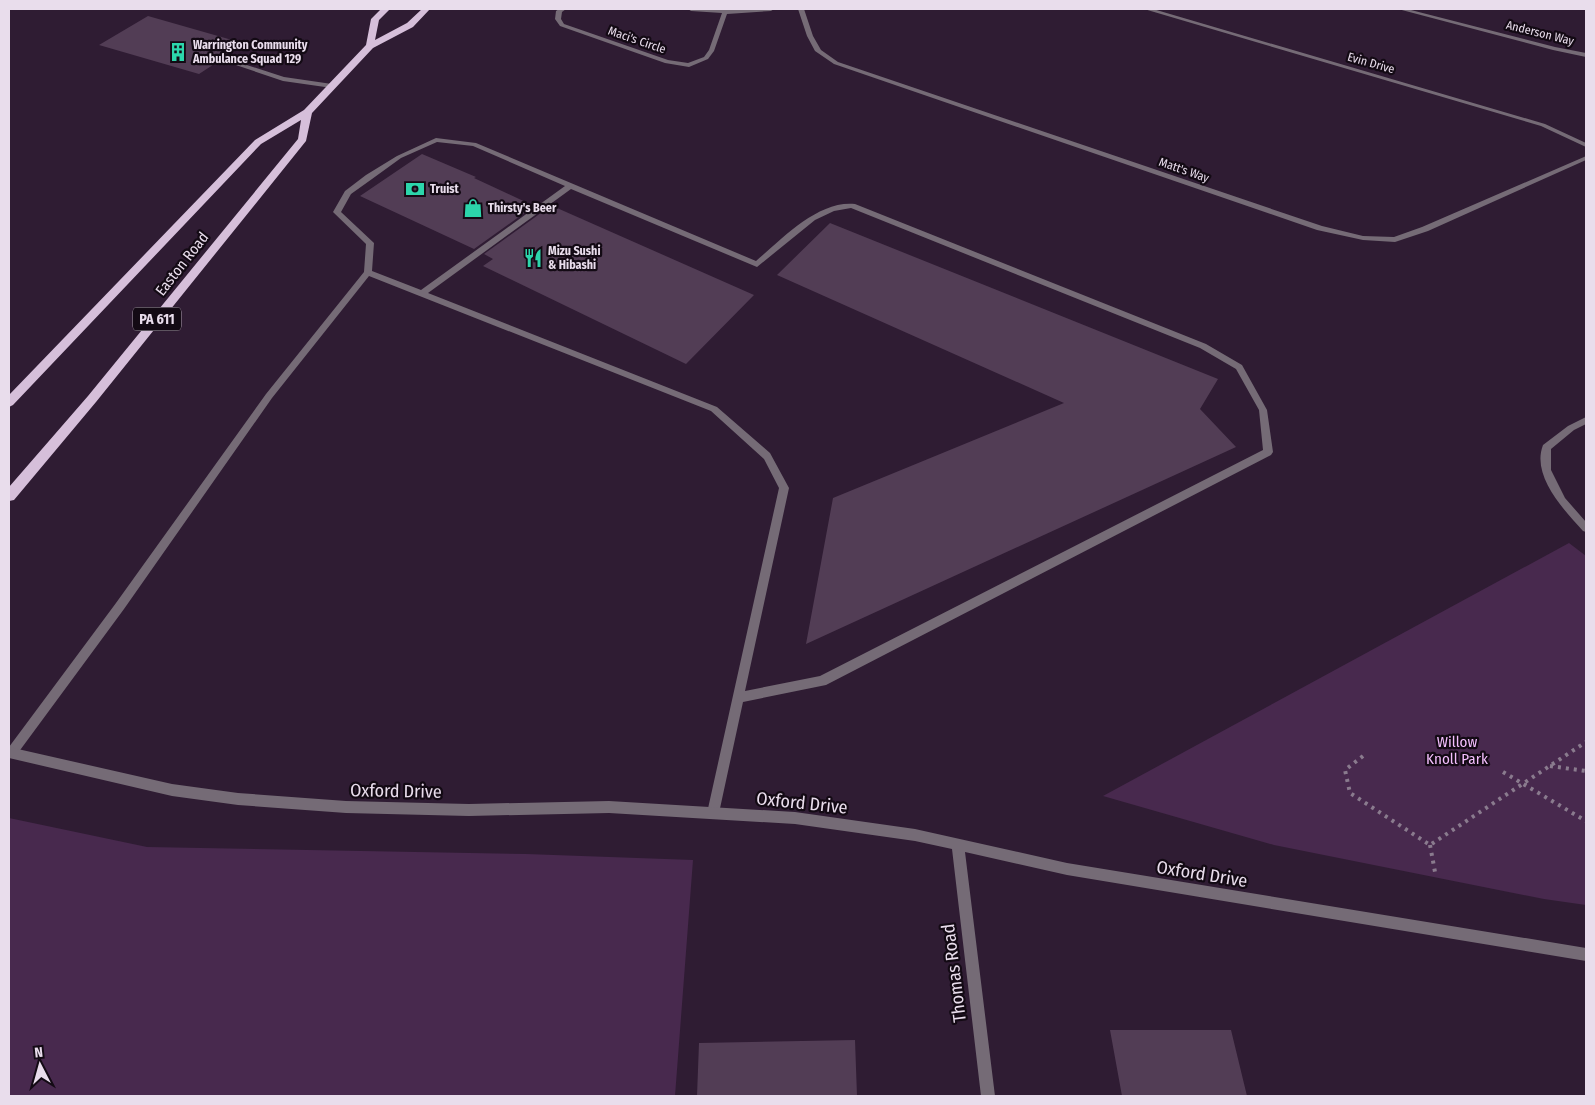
<svg xmlns="http://www.w3.org/2000/svg" width="1595" height="1105" viewBox="0 0 1595 1105" font-family="'Fira Sans Condensed',sans-serif">
	<rect width="100%" height="100%" fill="#2f1c33"/>
	<path fill="#48294e" d="M1569,543L1586,556V905L1544,899L1274,845L1103,796Z
		M9,818L147,847L526,854L693,860L675,1096H9Z"/>
	<path fill="#523d55" d="M148,16L246,44L226,56L220,57L219,61L199,74L99,45Z
		M422,154L476,177L474,178L534,206L474,249L360,196Z
		M557,208L754,295L686,364L483,266L493,259L484,254L545,210L551,213Z
		M830,223L1218,379L1200,409L1236,447L806,644L833,498L1064,403L777,275Z
		M1110,1030H1231L1247,1096H1122Z
		M855,1040L857,1096H697L699,1043Z"/>
	<g fill="none" stroke-linecap="round" stroke-linejoin="round">
		<path stroke="#8a7b8e" stroke-width="4" stroke-dasharray="3 5" stroke-linecap="butt" d="M1363,756L1345,770L1350,793L1430,845L1586,742
			M1550,766L1586,771
			M1503,772L1586,821
			M1430,845L1435,872"/>
		<path fill="#756b76" fill-rule="evenodd" d="M221,58H225L284,77L332,84L335,86L332,88L283,81L221,60Z
			M436,138L476,143L756,261C782,239 818,200 855,204L1206,344L1242,365L1267,410L1273,452L1271,455L826,685L743,702L719,813L717,817L713,819L709,817L707,813L779,488L764,459L711,411L369,276L272,398L124,609L15,757L9,758V747L116,603L266,394L364,272L366,244L333,212L345,191L366,175L397,156ZM437,142L473,146L565,186L421,290L372,271L374,243L341,212L351,194L372,179L401,158ZM571,189L757,267L815,220L834,211L851,208L1200,348L1236,369L1259,410L1263,450L820,676L745,691L789,488L770,453L717,407L428,293Z"/>
		<path fill="#756b76" fill-rule="evenodd" d="M559,9H566L562,12L561,19L564,24L668,60L688,63L704,57L709,50L722,13L691,11L688,9L725,10L774,9L771,11L727,14L714,51L708,59L689,67L665,63L560,26L555,19L556,11Z
			M798,9H804L813,36L821,50L838,62L1322,226L1363,236L1394,237L1422,227L1584,157L1586,156V160L1428,231L1395,242L1363,240L1317,230L834,64L815,51L807,36Z
			M1144,9H1153L1545,124L1586,143V147L1541,126Z
			M1398,9H1407L1555,47L1586,53V57L1553,50Z
			M1586,417V424L1574,430L1551,449V470L1565,498L1586,522V532L1583,531C1564,510 1531,476 1543,445L1568,426Z
			M9,747L172,784L238,793L346,801L469,804L609,801L795,812L915,829L1067,863L1586,948V961L1067,875L965,852L995,1096H981L952,849L915,841L795,824L609,813L469,816L346,813L238,805L172,796L9,758Z"/>
		<path fill="#d6bfda" fill-rule="evenodd" d="M381,9H390L379,20L375,40L407,23L422,9H430L413,27L373,48L312,113L306,141L96,402L14,500L9,501V487L88,396L298,139L301,120L261,144L13,405L9,407V395L255,140L304,110L366,45L371,19Z"/>
	</g>
	<defs>
		<g id="building-bare" transform="scale(1.5)"><path d="M-4-6H4V6H1V3H-1V6H-4ZM-2.5-4.3h1.7v1.8h-1.7ZM.8-4.3h1.7v1.8H.8ZM-2.5-1h1.7V.8h-1.7ZM.8-1h1.7V.8H.8Z" fill="#2cd5ab" stroke="#130a14" stroke-width="2.5" paint-order="stroke"/></g>
		<g id="bank-bare" transform="scale(1.5)"><path d="M-6-4H6V4H-6ZM0-2.3a2.3 2.3 0 1 0 0 4.6a2.3 2.3 0 1 0 0-4.6Z" fill="#2cd5ab" stroke="#130a14" stroke-width="2.5" paint-order="stroke"/></g>
		<g id="shop-bare" transform="scale(1.5)"><path d="M-5-2.5h2.3a2.7 3.5 0 0 1 5.4 0H5L5.5 6h-11ZM-1.5-2.5h3a1.5 2.3 0 0 0-3 0Z" fill="#2cd5ab" stroke="#130a14" stroke-width="2.5" paint-order="stroke"/></g>
		<g id="restaurant-bare" transform="scale(1.5)"><path d="M-5-6h1v4h1v-4h1v4h1v-4h1v5L-1.5 .5V6h-2V.5L-5-1ZM5-6V6H3V1.5H1.5Q1.5-4 5-6Z" fill="#2cd5ab" stroke="#130a14" stroke-width="2.5" paint-order="stroke"/></g>
	</defs>
	<g fill-rule="evenodd">
		<use href="#building-bare" x="178" y="52"/>
		<use href="#bank-bare" x="415" y="189"/>
		<use href="#shop-bare" x="473" y="208"/>
		<use href="#restaurant-bare" x="533" y="258"/>
	</g>
	<g text-anchor="middle" dominant-baseline="central" stroke-width="4.5" stroke-linejoin="round" paint-order="stroke">
		<g font-size="12" fill="#e9ddec" stroke="#130a14">
			<text transform="translate(1540 33) rotate(14)">Anderson Way</text>
			<text transform="translate(637 40) rotate(19)">Maci's Circle</text>
			<text transform="translate(1371 63) rotate(16)">Evin Drive</text>
			<text transform="translate(1184 170) rotate(19)">Matt's Way</text>
		</g>
		<g font-size="12" font-weight="bold" fill="#e9ddec" stroke="#130a14" text-anchor="start">
			<text x="193" y="45">Warrington Community<tspan x="193" dy="14">Ambulance Squad 129</tspan></text>
			<text x="430" y="189">Truist</text>
			<text x="488" y="208">Thirsty's Beer</text>
			<text x="548" y="251">Mizu Sushi<tspan x="548" dy="14">&amp; Hibashi</tspan></text>
		</g>
		<rect fill="#130a14" stroke="#a99eab" stroke-width="1" x="133" y="307.5" width="48" height="23" rx="4"/>
		<g font-size="14" font-weight="bold" fill="#e9ddec">
			<text x="157" y="319">PA 611</text>
		</g>
		<g font-size="15" fill="#e9ddec" stroke="#130a14">
			<text transform="translate(182 264) rotate(-52)">Easton Road</text>
		</g>
		<g font-size="15" fill="#f4bffe" stroke="#130a14">
			<text x="1457" y="742">Willow<tspan x="1457" dy="17">Knoll Park</tspan></text>
		</g>
		<g font-size="18" fill="#e9ddec" stroke="#130a14">
			<text transform="translate(396 791) rotate(1)">Oxford Drive</text>
			<text transform="translate(802 803) rotate(6)">Oxford Drive</text>
			<text transform="translate(1202 874) rotate(9)">Oxford Drive</text>
			<text transform="translate(954 973) rotate(-97)">Thomas Road</text>
		</g>
	</g>
	<rect width="1595" height="1105" fill="none" stroke="#e9ddec" stroke-width="20"/>
	<g transform="translate(40 1065) rotate(354)" stroke="#130a14" stroke-width="4" paint-order="stroke">
	<path d="M0-4L9 19L0 12L-9 19Z" fill="#e9ddec"/>
	<text y="-8" font-size="14" font-weight="bold" text-anchor="middle" fill="#e9ddec">N</text>
	</g>
</svg>
